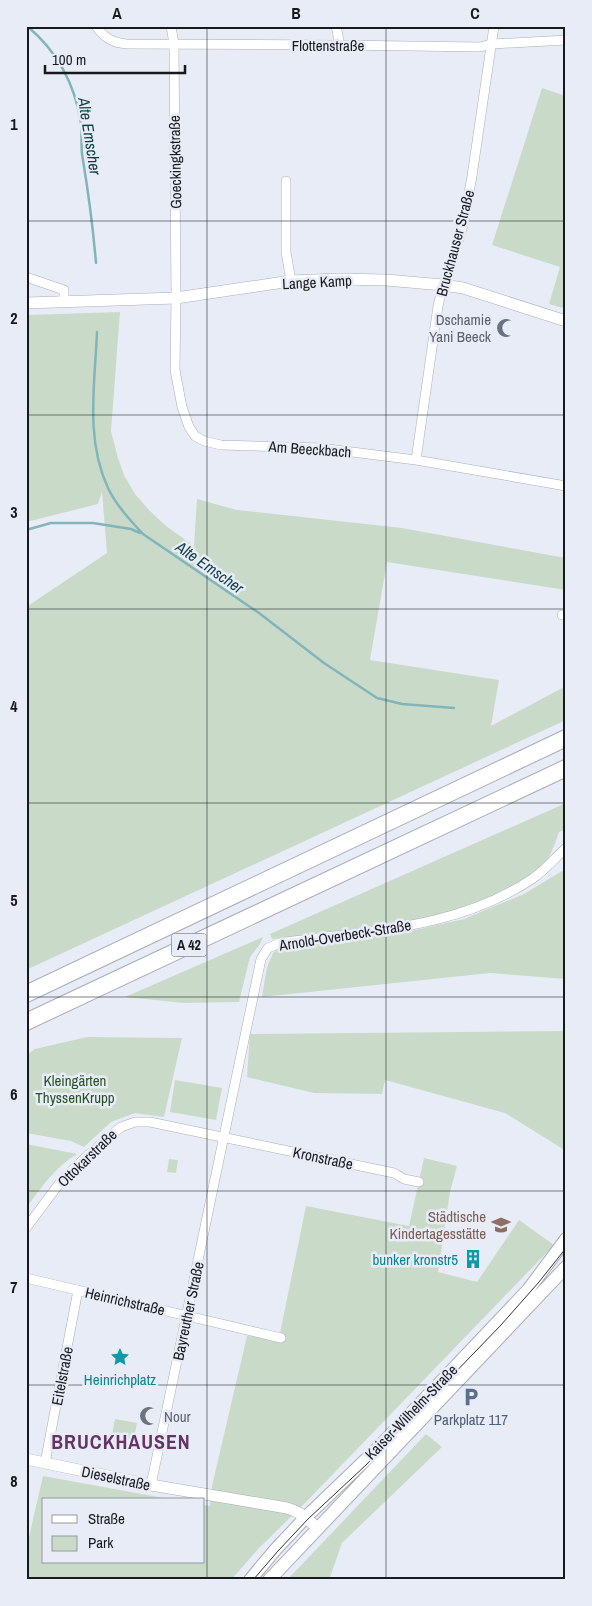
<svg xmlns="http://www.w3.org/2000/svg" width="592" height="1606" viewBox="0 0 592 1606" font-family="'Archivo Narrow',sans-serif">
	<rect width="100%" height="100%" fill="#e8ecf7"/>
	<path fill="#c9dbc8" d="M542,88L566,96V309L549,304L560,267L492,245Z
		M120,312L111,431L118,458L124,475L135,494L150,511L166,526L194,546L197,499L237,510L402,528L566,558V590L387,562L370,660L499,680L491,726L566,686V720L26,970V607L107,553L102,492L98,504L26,522V315Z
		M566,803V829L559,832C556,840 553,850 549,857C543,867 526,878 516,884C443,927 354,930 272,939L270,934Z
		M562,871L566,875V979L490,973L262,997L267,967L273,953L281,947L312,942L402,933L464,919L524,894Z
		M263,937L260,944L250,957L239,1002L184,1003L125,997Z
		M566,1031V1151L505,1113L385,1080L382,1094L314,1093L247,1077L250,1034Z
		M87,1037L182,1038L164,1117L135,1113L111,1122L84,1147L71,1141L26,1133V1055L35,1049Z
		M175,1080L222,1088L216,1120L170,1112Z
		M26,1144L77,1154C56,1166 41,1188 26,1208Z
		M424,1158L457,1166L450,1192L438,1272L477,1282L519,1220L554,1245L307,1501L259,1548L231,1580H26V1550L43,1476L175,1500H44V1562H204V1505L210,1506L212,1486L247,1336L279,1338L306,1206L409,1226Z
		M169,1159L178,1160L176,1173L167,1172Z
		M115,1419L137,1423L132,1450L110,1445Z
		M426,1434L442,1447L342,1543L329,1580H287Z"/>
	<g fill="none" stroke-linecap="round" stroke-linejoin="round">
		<path stroke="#82b5ba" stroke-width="2.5" d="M27,26C57,51 75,85 81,123C82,133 81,144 82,154C88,190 93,227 96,263
			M97,332C95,383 85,439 108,488C116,505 130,520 143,534L259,613L324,663L377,698L402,704L454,708
			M26,530L51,523H93L131,529L140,533"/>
		<g stroke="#a9adb8" stroke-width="10">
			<path id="minor" d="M96,26C104,38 113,43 127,44L340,45L480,47L492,44L566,40
				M171,26L174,44L176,298L175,370L182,407L189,427L195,436L204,441L221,445L320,448L416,460L566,486
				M336,26L340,45
				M286,181V252L291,281
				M26,277L64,290V301
				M416,460L438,306L443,285L451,265L463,225L472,176L494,26
				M562,615H566
				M26,1228L62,1180L87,1156L121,1127L135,1122H150L394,1173L404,1179L419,1182
				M26,1278L281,1338
				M45,1463L78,1290
				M151,1485L261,959L268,948L280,943C368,930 455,930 532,879C544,871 555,858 566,848"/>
		</g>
		<g stroke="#a9adb8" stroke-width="12">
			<path id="tertiary" d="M26,303L176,298L291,281L338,279L386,280L443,285L463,288L566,321
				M26,1459L151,1485L287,1508C301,1512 308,1519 317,1528"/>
		</g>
		<g stroke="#a9adb8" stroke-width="14">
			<path id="secondary" d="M250,1580L275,1550L306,1517L380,1446L528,1290L566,1239
				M269,1580L566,1267"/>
		</g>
		<g stroke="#a9adb8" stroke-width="18">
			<path id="motorway" d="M26,994L566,738
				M26,1022L566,768"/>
		</g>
		<use href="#minor" stroke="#fff" stroke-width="9"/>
		<use href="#tertiary" stroke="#fff" stroke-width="11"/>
		<use href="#secondary" stroke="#fff" stroke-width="12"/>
		<use href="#motorway" stroke="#fff" stroke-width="16"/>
		<path stroke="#35363b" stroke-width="1" d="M253,1580L278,1551L308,1519L366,1465L501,1325L539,1282L566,1248"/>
	</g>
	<path fill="none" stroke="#18191d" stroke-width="1" stroke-opacity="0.55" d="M207,26V1580M386,26V1580M26,221H566M26,415H566M26,609H566M26,803H566M26,997H566M26,1191H566M26,1385H566"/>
	<defs>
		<g id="mosque-bare" transform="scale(1.5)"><path d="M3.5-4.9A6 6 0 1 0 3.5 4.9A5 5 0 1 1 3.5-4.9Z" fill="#6b7280" stroke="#e8ecf7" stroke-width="2.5" paint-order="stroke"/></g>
		<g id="school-bare" transform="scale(1.5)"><path d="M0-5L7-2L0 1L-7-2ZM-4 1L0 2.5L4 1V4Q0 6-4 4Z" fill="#8d6e63" stroke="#e8ecf7" stroke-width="2.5" paint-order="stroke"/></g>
		<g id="building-bare" transform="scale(1.5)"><path d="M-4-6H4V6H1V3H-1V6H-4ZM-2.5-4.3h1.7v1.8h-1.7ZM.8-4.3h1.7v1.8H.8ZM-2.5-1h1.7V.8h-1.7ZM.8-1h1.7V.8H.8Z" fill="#0f9aa8" stroke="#e8ecf7" stroke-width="2.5" paint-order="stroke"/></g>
		<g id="sight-bare" transform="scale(1.5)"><path d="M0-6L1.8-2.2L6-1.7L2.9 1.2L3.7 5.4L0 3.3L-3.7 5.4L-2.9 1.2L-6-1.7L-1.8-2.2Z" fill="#0f9aa8" stroke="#e8ecf7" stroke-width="2.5" paint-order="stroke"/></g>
		<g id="parking-bare" transform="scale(1.5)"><path d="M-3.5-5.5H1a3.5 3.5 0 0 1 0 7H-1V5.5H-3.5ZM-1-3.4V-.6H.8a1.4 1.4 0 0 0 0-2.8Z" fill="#5c6f8a" stroke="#e8ecf7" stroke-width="2.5" paint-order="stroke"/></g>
	</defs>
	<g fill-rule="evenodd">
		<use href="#mosque-bare" x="506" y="328"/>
		<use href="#school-bare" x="501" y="1225"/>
		<use href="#building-bare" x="473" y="1259"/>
		<use href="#sight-bare" x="120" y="1357"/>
		<use href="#parking-bare" x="471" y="1397"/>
		<use href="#mosque-bare" x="149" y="1416"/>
	</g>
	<g text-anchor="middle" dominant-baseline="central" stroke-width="5" stroke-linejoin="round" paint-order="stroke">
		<rect fill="#e8ecf7" stroke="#56585e" stroke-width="1" x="171.5" y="933.5" width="35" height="23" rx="4"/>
		<g font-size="14" font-weight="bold" fill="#18191d">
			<text x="189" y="945">A 42</text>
		</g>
		<g font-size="15" fill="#18191d" stroke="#e8ecf7">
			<text x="328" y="45">Flottenstraße</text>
			<text transform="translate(175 162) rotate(-91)">Goeckingkstraße</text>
			<text transform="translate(455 243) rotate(-75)">Bruckhauser Straße</text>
			<text transform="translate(317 282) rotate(-3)">Lange Kamp</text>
			<text transform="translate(310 449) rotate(4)">Am Beeckbach</text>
			<text transform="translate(345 935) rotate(-9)">Arnold-Overbeck-Straße</text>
			<text transform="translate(87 1158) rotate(-44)">Ottokarstraße</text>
			<text transform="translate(323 1158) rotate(12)">Kronstraße</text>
			<text transform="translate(125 1301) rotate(13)">Heinrichstraße</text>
			<text transform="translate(188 1311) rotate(-78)">Bayreuther Straße</text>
			<text transform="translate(62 1376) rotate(-79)">Eitelstraße</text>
			<text transform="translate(411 1412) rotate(-46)">Kaiser-Wilhelm-Straße</text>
			<text transform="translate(116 1478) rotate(12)">Dieselstraße</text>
		</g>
		<g font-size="15" fill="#5b616d" stroke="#e8ecf7" text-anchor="end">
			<text x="491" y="319">Dschamie<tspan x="491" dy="17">Yani Beeck</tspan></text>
			<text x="164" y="1416" text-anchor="start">Nour</text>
		</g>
		<g font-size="15" fill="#275125" stroke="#e8ecf7">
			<text x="75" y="1080">Kleingärten<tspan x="75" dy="17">ThyssenKrupp</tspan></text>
		</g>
		<g font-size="15" fill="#785e54" stroke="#e8ecf7" text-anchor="end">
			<text x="486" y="1216">Städtische<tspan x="486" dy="17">Kindertagesstätte</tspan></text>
		</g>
		<g font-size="15" fill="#0d838f" stroke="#e8ecf7" text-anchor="end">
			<text x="458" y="1259">bunker kronstr5</text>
			<text x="120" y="1379" text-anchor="middle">Heinrichplatz</text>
		</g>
		<g font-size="15" fill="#4e5e75" stroke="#e8ecf7">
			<text x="471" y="1419">Parkplatz 117</text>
		</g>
		<g font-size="16" font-style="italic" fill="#0d3e43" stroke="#e8ecf7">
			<text transform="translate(90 136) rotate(81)">Alte Emscher</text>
			<text transform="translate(210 567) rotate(35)">Alte Emscher</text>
		</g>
		<g font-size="20" font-weight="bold" letter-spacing="1" fill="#653364" stroke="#e8ecf7">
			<text x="121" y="1441">BRUCKHAUSEN</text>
		</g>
	</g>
	<rect width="592" height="1606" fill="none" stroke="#e8ecf7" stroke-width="55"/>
	<rect x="42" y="1498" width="162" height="65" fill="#e8ecf7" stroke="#9598a0"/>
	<rect x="52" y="1515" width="25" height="8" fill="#ffffff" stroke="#9598a0"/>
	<text x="88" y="1524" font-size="15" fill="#18191d">Straße</text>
	<rect x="52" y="1536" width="25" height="15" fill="#c9dbc8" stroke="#9598a0"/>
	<text x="88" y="1548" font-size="15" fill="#18191d">Park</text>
	<path d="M45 65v8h140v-8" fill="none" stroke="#18191d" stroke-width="2.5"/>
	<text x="52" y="65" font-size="15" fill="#18191d" stroke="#e8ecf7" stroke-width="4" paint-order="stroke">100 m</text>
	<rect x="28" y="28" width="536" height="1550" fill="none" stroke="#18191d" stroke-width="2"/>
	<g font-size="16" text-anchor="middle" font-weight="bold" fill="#18191d">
		<text x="117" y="19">A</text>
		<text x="296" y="19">B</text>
		<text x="475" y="19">C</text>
		<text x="14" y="130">1</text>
		<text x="14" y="324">2</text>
		<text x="14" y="518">3</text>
		<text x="14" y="712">4</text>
		<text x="14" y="906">5</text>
		<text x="14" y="1100">6</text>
		<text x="14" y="1293">7</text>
		<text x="14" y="1487">8</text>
	</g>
</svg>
